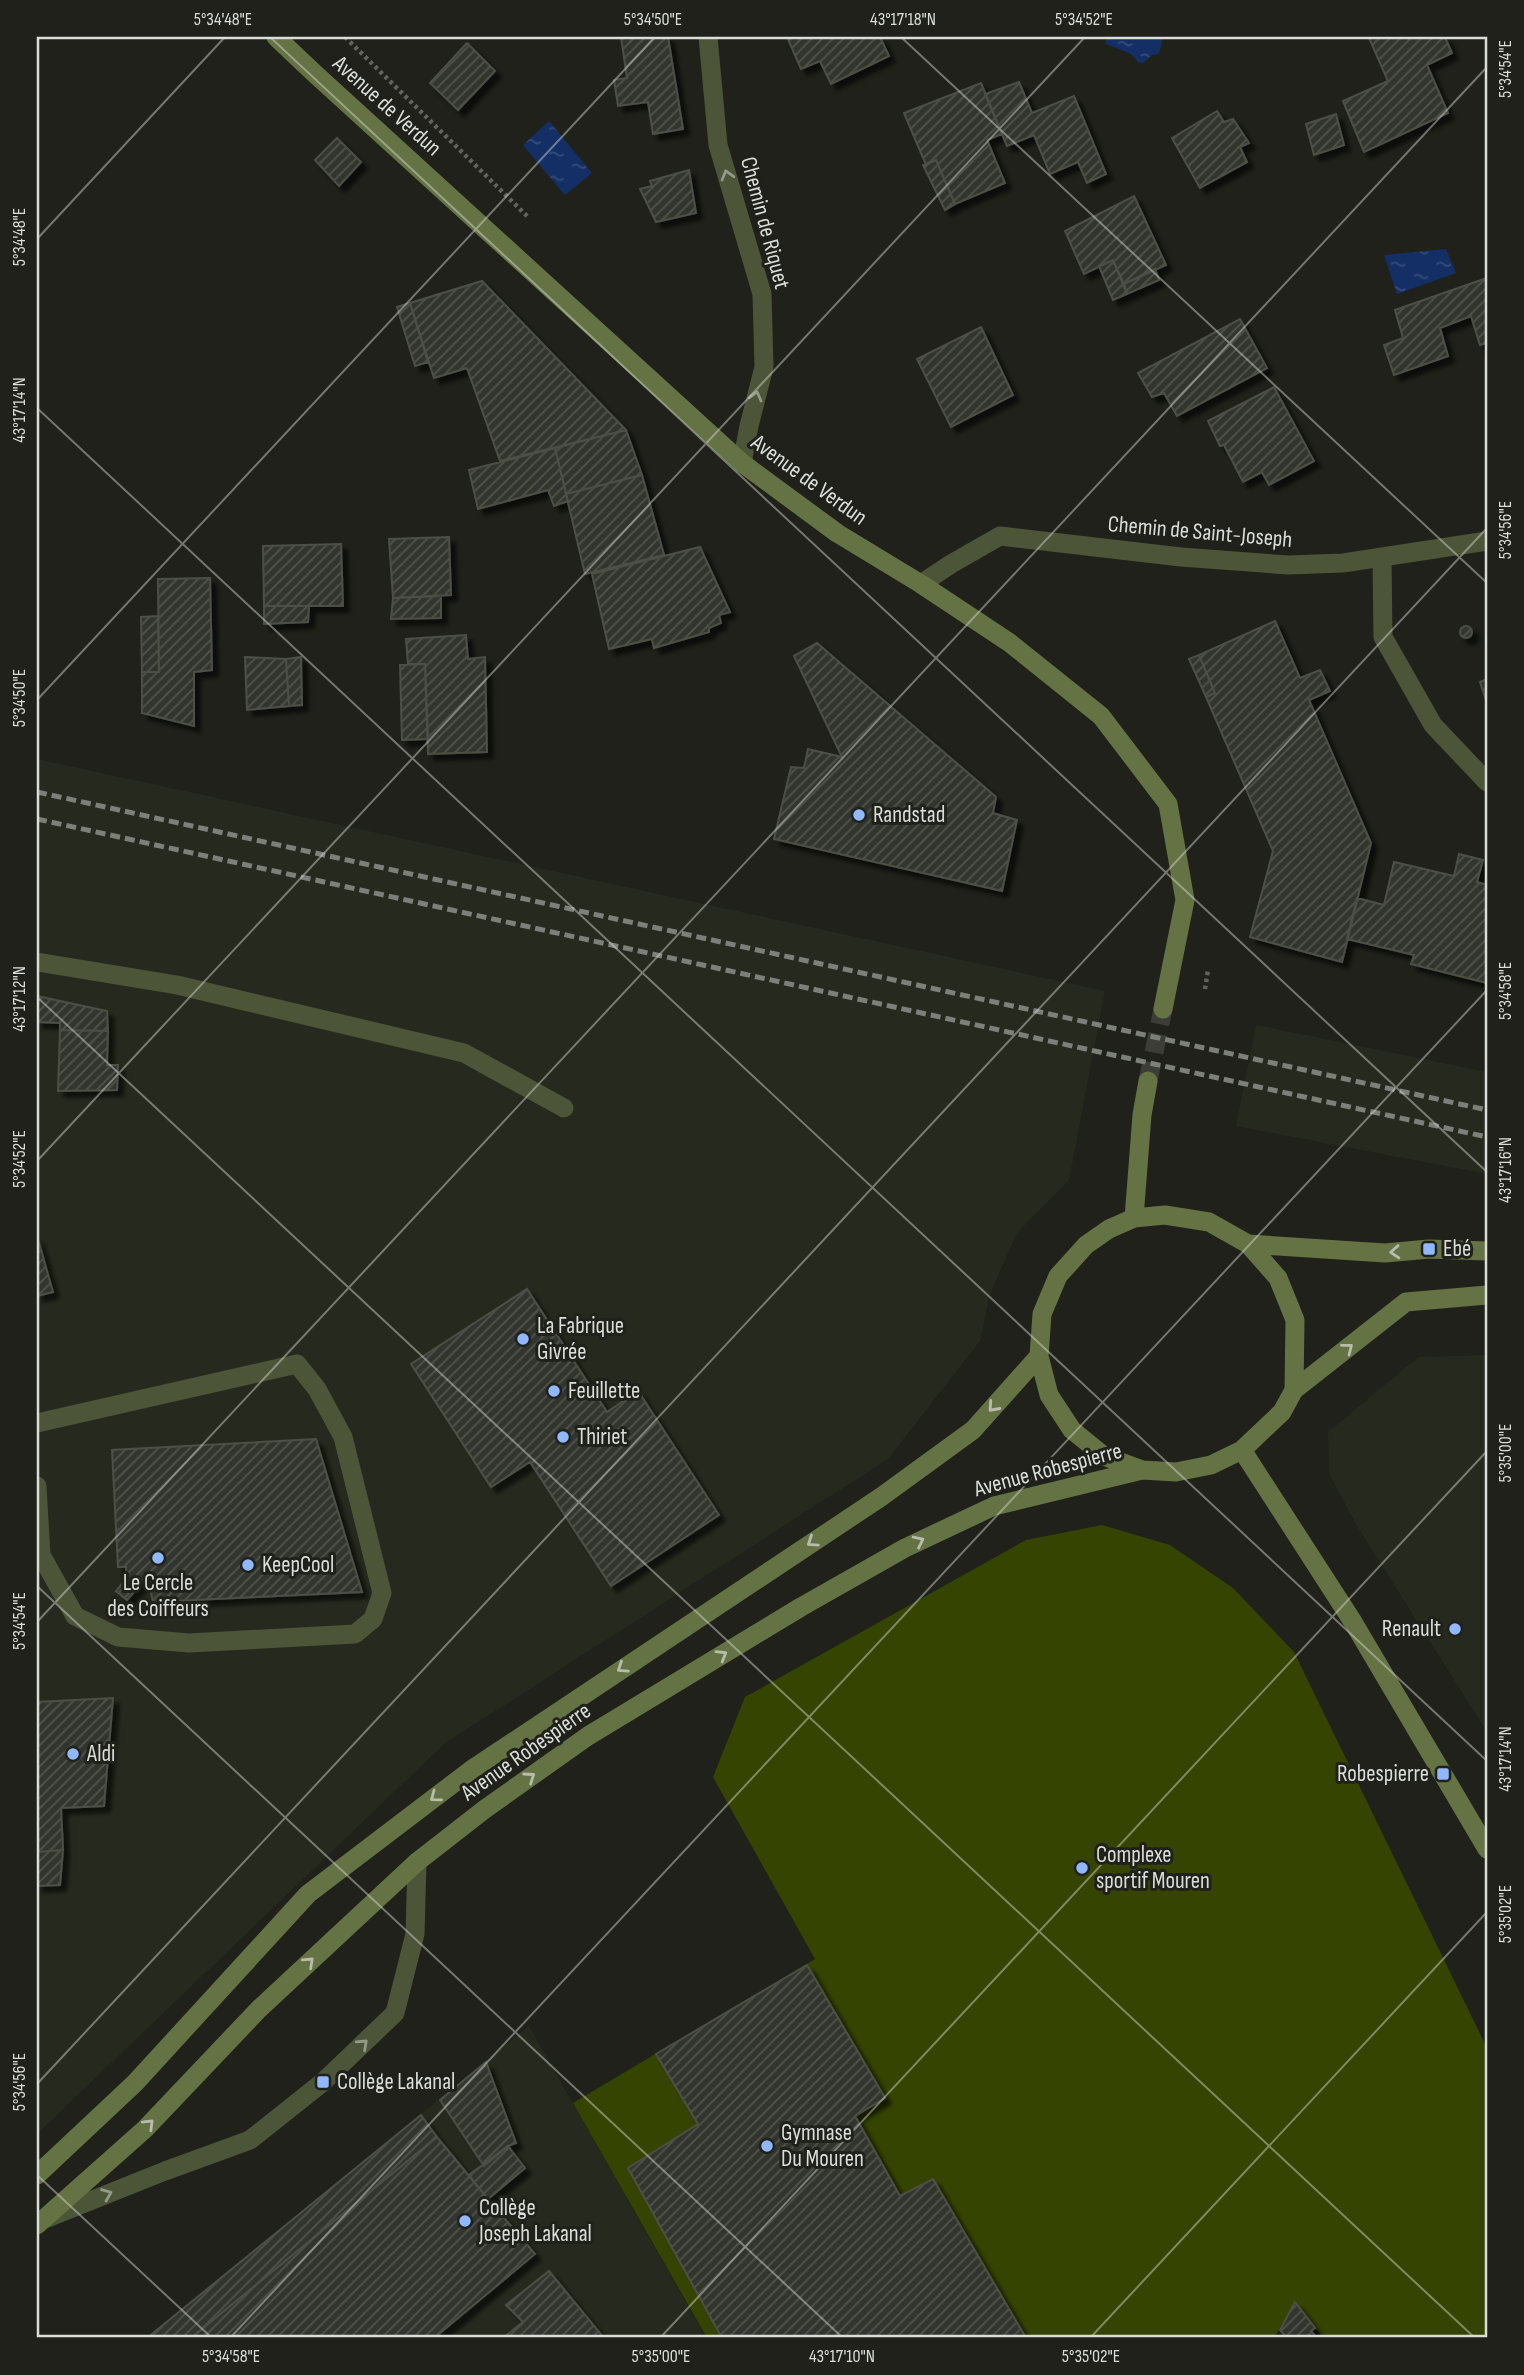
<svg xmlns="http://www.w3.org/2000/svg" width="1524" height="2375" viewBox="0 0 1524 2375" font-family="'Sofia Sans Condensed',sans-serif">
	<defs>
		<pattern id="water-ripples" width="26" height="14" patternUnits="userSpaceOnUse" patternTransform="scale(1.75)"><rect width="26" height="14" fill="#132f66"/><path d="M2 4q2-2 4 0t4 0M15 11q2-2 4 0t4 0" fill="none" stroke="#354d7b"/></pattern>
		<pattern id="building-hatch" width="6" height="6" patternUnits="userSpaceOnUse" patternTransform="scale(1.75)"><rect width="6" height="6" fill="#33362e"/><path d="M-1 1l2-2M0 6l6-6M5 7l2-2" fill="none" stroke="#50534c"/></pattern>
		<filter id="shadow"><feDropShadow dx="6" dy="6" stdDeviation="2" flood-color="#0009"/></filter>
	</defs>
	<rect width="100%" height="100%" fill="#1f211a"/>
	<path fill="#262a1e" d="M37,759L1105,991L1069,1180L1017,1233L990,1294L980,1341L888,1459L444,1744L37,2134Z
		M1256,1025L1487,1072V1174L1236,1126Z
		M1487,1355V1732L1357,1526L1329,1474L1328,1432L1418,1357Z
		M529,2026L706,2338H146Z"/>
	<path fill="#364402" d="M1102,1525L1170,1545L1233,1588L1294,1652L1487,2048V2338H1323L1295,2303L1274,2338H707L573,2103L815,1959L713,1777L745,1697L1026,1540Z"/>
	<path fill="url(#water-ripples)" d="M1106,37H1163L1159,54L1152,55L1143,63L1138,62L1131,54L1106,44Z
		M549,121L592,173L565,195L523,145Z
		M1446,249L1456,273L1397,294L1384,255Z"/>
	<path fill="url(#building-hatch)" stroke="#4d4f47" stroke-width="2" filter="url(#shadow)" d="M621,37H668L683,129L653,134L648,102L618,106L614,80L627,78Z
		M787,37H880L889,56L831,84L820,61L801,69Z
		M1371,37H1445L1452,53L1427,65L1448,113L1364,152L1343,101L1388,81L1369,38Z
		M467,43L495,71L458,110L430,83Z
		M1019,82L1032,113L1074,96L1106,174L1087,183L1078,162L1050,174L1034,135L1007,146L985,94Z
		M981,83L1002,134L987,140L1005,183L955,204L936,160L926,165L904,113Z
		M1217,111L1224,122L1233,119L1249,143L1240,147L1247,162L1200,188L1172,138Z
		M1336,114L1344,145L1314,155L1306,124Z
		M337,138L361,162L339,186L315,160Z
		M936,160L955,204L945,210L923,165Z
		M689,170L696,213L656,222L640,189L652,186L650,181Z
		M1134,196L1166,265L1124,284L1113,260L1084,274L1065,231Z
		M1113,260L1127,294L1113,300L1099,266Z
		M1155,269L1159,280L1127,294L1124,284Z
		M1487,278V343L1480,345L1471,316L1440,328L1448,356L1394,375L1384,345L1403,338L1395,310Z
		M482,281L626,430L500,461L467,368L434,378L410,303Z
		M410,303L428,362L415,366L397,307Z
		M1240,319L1267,368L1177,416L1164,393L1152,397L1138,373Z
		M981,327L1013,395L951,427L917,359Z
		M1274,387L1314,461L1269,485L1262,472L1243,482L1224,445L1220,446L1208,421Z
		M626,430L642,475L566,494L555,448Z
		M555,448L568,501L554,506L548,490L478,509L469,470Z
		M642,475L664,555L585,574L566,494Z
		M449,537L451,595L393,598L389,539Z
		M341,544L343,606H264L263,546Z
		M700,547L730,612L719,615L721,623L709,628V632L654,648L652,639L609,649L592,574Z
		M210,578L212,670L194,672V726L142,713V672H159L158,579Z
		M441,596V618L391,619L393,598Z
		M264,606H309L308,622L264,624Z
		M158,616L159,672H142L141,617Z
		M1275,621L1300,678L1320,670L1330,691L1309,700L1371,843L1342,962L1250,937L1273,851L1206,697L1215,693L1199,655Z
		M1460 632a6 6 0 1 1 12 0a6 6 0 1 1-12 0Z
		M466,635L468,659L485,657L487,752L428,754L425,664H408L406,639Z
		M817,643L996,797L993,813L1017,820L1002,891L774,839L791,767L804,768L808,749L842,757L794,656Z
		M1199,655L1215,693L1206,697L1189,659Z
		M245,657L286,659L289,706L247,710Z
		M301,657L302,705L289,706L286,659Z
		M425,664L428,739L402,740L400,665Z
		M1487,679V703L1480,682Z
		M1459,854L1483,860L1477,882L1487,885V983L1411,964L1414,955L1347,939L1357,898L1384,905L1394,862L1454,876Z
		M37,996L107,1011L108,1031L60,1030V1023L37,1022Z
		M60,1030L108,1031L107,1065H118L117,1090L58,1091Z
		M37,1236L53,1292L37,1296Z
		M527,1289L607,1412L638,1391L719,1515L611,1586L530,1462L491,1487L411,1364Z
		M316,1439L362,1592L153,1602L149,1583L145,1579L127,1600L116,1591L126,1579V1567H118L112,1450Z
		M113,1698L104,1806L61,1808L63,1850L37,1852V1702Z
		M63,1850L60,1885L37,1886V1852Z
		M807,1965L885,2098L855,2116L900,2196L933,2179L1026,2338H722L628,2168L698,2124L656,2054Z
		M486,2062L516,2143L508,2146L484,2166L440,2100Z
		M421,2115L437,2137L191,2338H147Z
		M437,2137L488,2199L535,2254L434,2338H191Z
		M508,2146L525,2168L488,2199L469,2175Z
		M549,2271L604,2338H503L523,2322L506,2305Z
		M1295,2302L1315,2328L1311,2331L1317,2338H1287L1280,2330Z"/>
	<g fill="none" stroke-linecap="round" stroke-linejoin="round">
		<path stroke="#3b3d36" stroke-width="19" stroke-dasharray="19 10" stroke-linecap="butt" d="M1148,1081L1163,1009"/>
		<path stroke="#61635d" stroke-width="4.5" stroke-dasharray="3.5 3.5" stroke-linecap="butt" d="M345,37L529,218
			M1205,989L1208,970"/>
		<path stroke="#4c5538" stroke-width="19" d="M37,962L177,985L464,1053L564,1108
			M37,1423L297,1364L317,1389L343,1437L382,1593L373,1619L355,1634L189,1643L118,1637L75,1616L41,1555L37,1486
			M45,2219L165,2171L250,2140L323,2082L395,2013L415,1934L417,1862"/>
		<path stroke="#4c5538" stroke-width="19" d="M708,37L718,145L762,294L764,367L749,426L742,463
			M1382,558L1383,637L1433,725L1487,782
			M921,584L951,564L1000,536L1181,557L1288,565L1343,563L1487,541"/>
		<path stroke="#657243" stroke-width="19" d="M276,37L313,72L742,463L837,533L921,584L1010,643L1101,716L1168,804L1185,900L1163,1009
			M1165,1215L1209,1222L1248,1244L1278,1278L1295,1320L1294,1390L1282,1412L1242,1450L1211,1465L1176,1472L1142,1470L1104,1456L1072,1430L1049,1395L1039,1356L1042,1314L1058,1276L1086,1245L1109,1229L1134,1218Z
			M1134,1218L1142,1115L1148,1081
			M1248,1244L1385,1253L1429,1249L1487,1251
			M1294,1390L1406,1302L1487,1295
			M1242,1450L1353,1622L1487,1849
			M37,2175L135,2083L308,1894L471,1770L881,1497L973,1430L1039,1356
			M37,2225L145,2129L259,2009L417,1862L485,1809L588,1736L801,1607L905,1548L994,1506L1142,1470"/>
		<path stroke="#7d7f79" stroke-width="5" stroke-dasharray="10 5" stroke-linecap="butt" d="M37,792L1487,1110
			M37,819L1487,1137"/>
	</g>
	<defs><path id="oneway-chevron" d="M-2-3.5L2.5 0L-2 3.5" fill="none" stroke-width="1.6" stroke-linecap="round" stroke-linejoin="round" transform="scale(1.75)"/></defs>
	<g stroke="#949988">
		<use href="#oneway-chevron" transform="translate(727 175) rotate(-106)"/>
		<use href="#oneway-chevron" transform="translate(756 396) rotate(-75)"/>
		<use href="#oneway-chevron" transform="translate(363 2044) rotate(-43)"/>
		<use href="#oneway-chevron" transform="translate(107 2194) rotate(-22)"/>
	</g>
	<g stroke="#b8bdab">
		<use href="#oneway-chevron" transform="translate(1395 1252) rotate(176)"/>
		<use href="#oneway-chevron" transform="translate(1348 1348) rotate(-38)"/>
		<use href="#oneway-chevron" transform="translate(993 1407) rotate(132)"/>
		<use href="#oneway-chevron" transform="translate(919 1541) rotate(-26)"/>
		<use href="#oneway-chevron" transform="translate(812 1542) rotate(146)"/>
		<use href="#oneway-chevron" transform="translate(722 1655) rotate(-31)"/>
		<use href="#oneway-chevron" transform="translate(622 1668) rotate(146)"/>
		<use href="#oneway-chevron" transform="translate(530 1777) rotate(-35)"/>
		<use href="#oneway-chevron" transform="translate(435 1797) rotate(143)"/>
		<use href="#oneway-chevron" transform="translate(309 1962) rotate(-43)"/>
		<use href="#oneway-chevron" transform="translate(149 2124) rotate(-45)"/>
	</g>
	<path fill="none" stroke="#dbddd8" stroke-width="2" stroke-opacity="0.45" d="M270,37L1487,1172M901,37L1487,583M37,239L225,37M37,408L1487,1761M37,700L655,37M37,997L1475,2338M37,1161L1085,37M37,1586L843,2338M37,1622L1487,67M37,2084L1487,528M37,2175L212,2338M230,2338L1487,990M660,2338L1487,1451M1090,2338L1487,1912"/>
	<g fill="#91b8fd" stroke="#1f211a" stroke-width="2.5">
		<circle cx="859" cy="815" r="7"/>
		<rect x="1422" y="1242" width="14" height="14" rx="3.5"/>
		<circle cx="523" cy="1339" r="7"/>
		<circle cx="554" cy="1391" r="7"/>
		<circle cx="563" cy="1437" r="7"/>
		<circle cx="158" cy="1558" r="7"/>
		<circle cx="248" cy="1565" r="7"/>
		<circle cx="1455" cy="1629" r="7"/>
		<circle cx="73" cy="1754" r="7"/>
		<rect x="1436" y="1767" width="14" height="14" rx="3.5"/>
		<circle cx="1082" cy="1868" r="7"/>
		<rect x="316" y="2075" width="14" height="14" rx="3.5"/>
		<circle cx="767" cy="2146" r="7"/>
		<circle cx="465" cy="2221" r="7"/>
	</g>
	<g text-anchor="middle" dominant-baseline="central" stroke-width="6" stroke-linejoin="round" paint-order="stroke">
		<g font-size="23" fill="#dbddd8" stroke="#1f211a">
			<text transform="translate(387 106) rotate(42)">Avenue de Verdun</text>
			<text transform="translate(765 223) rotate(75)">Chemin de Riquet</text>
			<text transform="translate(809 480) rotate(36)">Avenue de Verdun</text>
			<text transform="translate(1200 532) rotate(5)">Chemin de Saint-Joseph</text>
			<text transform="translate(1048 1470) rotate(-15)">Avenue Robespierre</text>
			<text transform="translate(526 1752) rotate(-35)">Avenue Robespierre</text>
		</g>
		<g font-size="23" fill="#dbddd8" stroke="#1f211a" text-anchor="start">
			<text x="873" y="815">Randstad</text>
			<text x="1443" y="1249">Ebé</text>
			<text x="537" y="1326">La Fabrique<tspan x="537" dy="26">Givrée</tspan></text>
			<text x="568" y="1391">Feuillette</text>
			<text x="577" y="1437">Thiriet</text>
			<text x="262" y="1565">KeepCool</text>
			<text x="158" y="1583" text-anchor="middle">Le Cercle<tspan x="158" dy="26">des Coiffeurs</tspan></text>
			<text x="1441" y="1629" text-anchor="end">Renault</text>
			<text x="87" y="1754">Aldi</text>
			<text x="1429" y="1774" text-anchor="end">Robespierre</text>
			<text x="1096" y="1855">Complexe<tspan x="1096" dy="26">sportif Mouren</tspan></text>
			<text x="337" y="2082">Collège Lakanal</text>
			<text x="781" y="2133">Gymnase<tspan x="781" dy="26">Du Mouren</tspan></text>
			<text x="479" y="2208">Collège<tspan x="479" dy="26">Joseph Lakanal</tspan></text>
		</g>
	</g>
	<rect width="1524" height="2375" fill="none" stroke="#1f211a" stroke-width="77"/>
	<rect x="38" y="38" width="1448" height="2298" fill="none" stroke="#dbddd8" stroke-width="2.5"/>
	<g font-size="18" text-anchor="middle" fill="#dbddd8">
		<text x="223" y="25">5°34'48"E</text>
		<text x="653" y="25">5°34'50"E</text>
		<text x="903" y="25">43°17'18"N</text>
		<text x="1084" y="25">5°34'52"E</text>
		<text transform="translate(1505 69) rotate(-90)" y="6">5°34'54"E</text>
		<text transform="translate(19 237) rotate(-90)" y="6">5°34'48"E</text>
		<text transform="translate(19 410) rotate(-90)" y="6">43°17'14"N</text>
		<text transform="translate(1505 530) rotate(-90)" y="6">5°34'56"E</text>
		<text transform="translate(19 698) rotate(-90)" y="6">5°34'50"E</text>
		<text transform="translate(1505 991) rotate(-90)" y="6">5°34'58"E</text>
		<text transform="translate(19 999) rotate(-90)" y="6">43°17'12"N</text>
		<text transform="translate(19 1159) rotate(-90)" y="6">5°34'52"E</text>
		<text transform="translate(1505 1170) rotate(-90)" y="6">43°17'16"N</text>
		<text transform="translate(1505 1453) rotate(-90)" y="6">5°35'00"E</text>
		<text transform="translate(19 1621) rotate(-90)" y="6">5°34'54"E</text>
		<text transform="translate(1505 1759) rotate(-90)" y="6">43°17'14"N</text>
		<text transform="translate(1505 1914) rotate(-90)" y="6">5°35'02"E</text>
		<text transform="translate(19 2082) rotate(-90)" y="6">5°34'56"E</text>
		<text x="231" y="2362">5°34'58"E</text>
		<text x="661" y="2362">5°35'00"E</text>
		<text x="842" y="2362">43°17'10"N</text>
		<text x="1091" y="2362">5°35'02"E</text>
	</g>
</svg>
